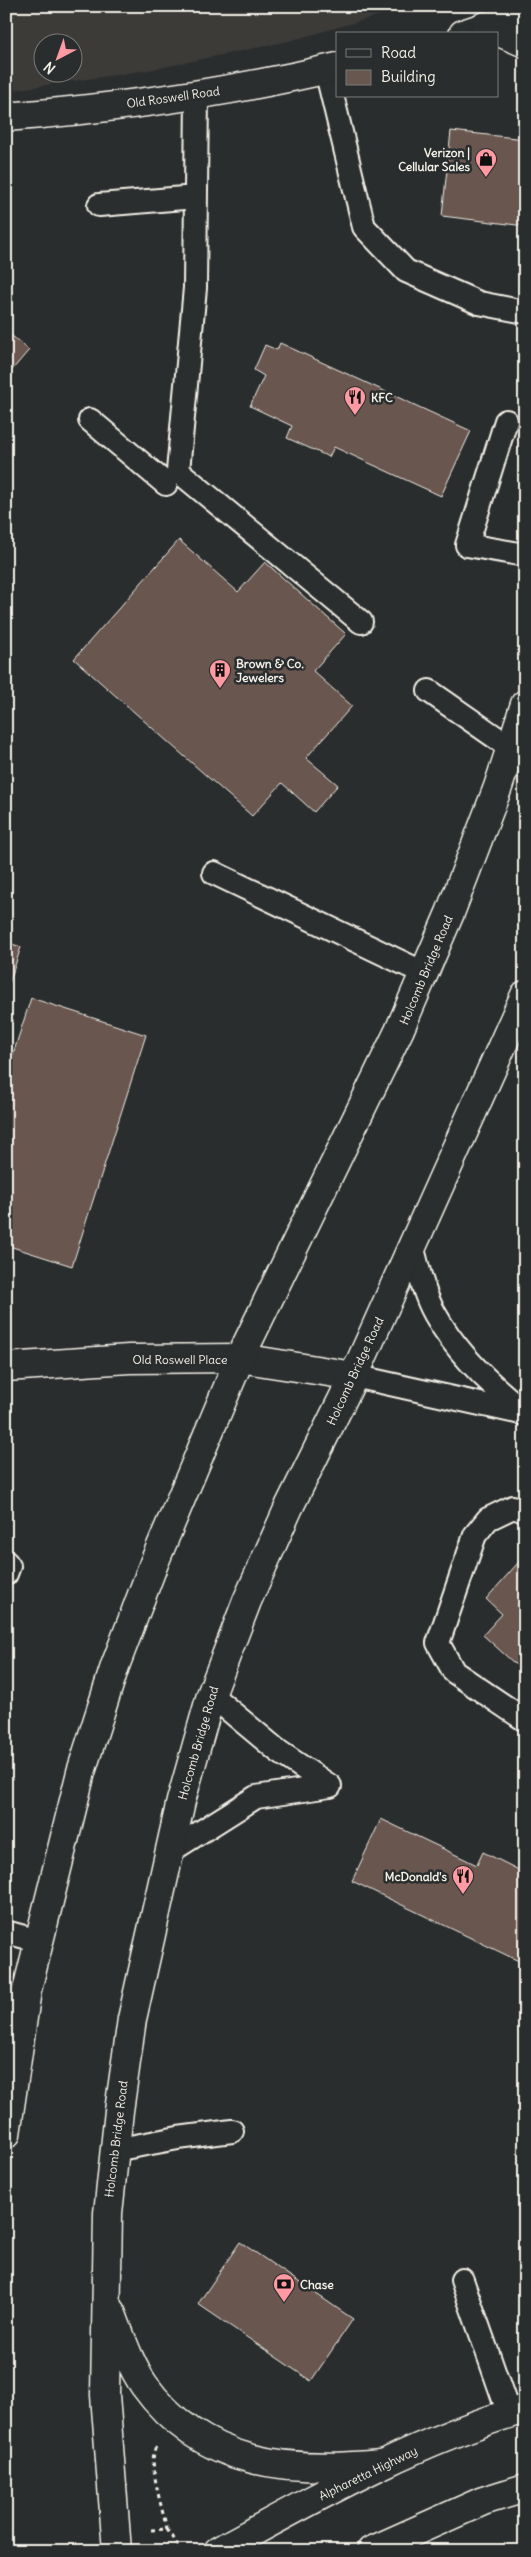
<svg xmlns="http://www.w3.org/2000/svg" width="531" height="2557" viewBox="0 0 531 2557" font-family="Delius,sans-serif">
	<rect width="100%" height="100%" fill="#2a2d2e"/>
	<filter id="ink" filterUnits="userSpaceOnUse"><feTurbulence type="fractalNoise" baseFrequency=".02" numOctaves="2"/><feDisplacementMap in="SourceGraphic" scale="10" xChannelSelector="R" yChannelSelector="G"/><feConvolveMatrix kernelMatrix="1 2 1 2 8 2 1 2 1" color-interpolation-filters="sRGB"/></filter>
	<g filter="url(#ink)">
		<path fill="#3c3a38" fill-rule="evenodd" d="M6,6H413L289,41L149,70L6,91ZM42,42H72V72H42Z"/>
		<path fill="#67574f" stroke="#f4f1e8" d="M451,131L525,139V226L442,216Z
			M6,331L29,350L6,377Z
			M280,343L471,431L441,496L334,447L329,457L287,438L292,426L250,406L264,376L254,370L265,345L277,350Z
			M179,540L238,592L265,562L346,634L313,671L352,706L306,758L338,785L314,812L282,783L252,816L74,659Z
			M6,942L21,947L6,993Z
			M31,998L146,1035L72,1266L6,1245V1076Z
			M525,1555V1673L483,1635L502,1614L486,1599Z
			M381,1819L477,1865L483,1852L525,1873V1964L352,1881Z
			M240,2242L353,2319L311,2381L198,2304Z"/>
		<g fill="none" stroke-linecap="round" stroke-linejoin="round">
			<g stroke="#f4f1e8" stroke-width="26">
				<path id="lane" d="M326,70L364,227L406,271L479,303L525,312
					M197,94L195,288L178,471L361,622
					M99,205L196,197
					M90,420L166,484
					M506,421L467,545L525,555
					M429,691L511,748
					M214,873L424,973
					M412,1245C418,1267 423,1293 435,1314C456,1352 490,1385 525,1412
					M354,1376L521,1413
					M525,1511L513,1507L488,1519L475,1535L438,1643L454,1672L525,1720
					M6,1562L9,1566L6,1574
					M211,1695L278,1751L330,1786
					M169,1852L256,1797L330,1786
					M6,1932L39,1941
					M114,2150L178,2138L232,2131
					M462,2280L509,2414"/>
			</g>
			<g stroke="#f4f1e8" stroke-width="31">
				<path id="street" d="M6,1367L129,1359L240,1358L354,1376"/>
			</g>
			<g stroke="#f4f1e8" stroke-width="31">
				<path id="secondary" d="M463,34L525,13
					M6,117C118,108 228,93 337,67"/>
			</g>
			<g stroke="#f4f1e8" stroke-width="31">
				<path id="primary" d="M485,26L525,43
					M6,2134L27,1990L81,1772L115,1666L154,1563L240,1358L399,1031L450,913L498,787L525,704
					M111,2312C121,2337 129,2363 144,2385C202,2466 289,2473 381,2464
					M117,2551L105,2395L108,2213L119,2111L132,2019L181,1801L211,1695L247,1601L289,1507L354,1376L525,995"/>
			</g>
			<g stroke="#f4f1e8" stroke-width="31">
				<path id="highway" d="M218,2551C317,2497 416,2440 525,2409
					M371,2551L483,2501L525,2488"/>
			</g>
			<path stroke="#f4f1e8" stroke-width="3" stroke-dasharray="4 4" stroke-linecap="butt" d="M156,2447C147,2460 163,2512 167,2529
				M151,2530L167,2529L179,2549"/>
			<use href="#lane" stroke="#2a2d2e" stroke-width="22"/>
			<use href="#street" stroke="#2a2d2e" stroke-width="28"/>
			<use href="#secondary" stroke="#2a2d2e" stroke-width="28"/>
			<use href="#primary" stroke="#2a2d2e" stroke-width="28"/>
			<use href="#highway" stroke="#2a2d2e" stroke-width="28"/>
		</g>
	</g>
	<defs>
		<g id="shop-pin" transform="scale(1.125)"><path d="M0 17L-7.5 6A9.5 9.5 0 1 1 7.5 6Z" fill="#ff9aa2" stroke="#2a2d2e"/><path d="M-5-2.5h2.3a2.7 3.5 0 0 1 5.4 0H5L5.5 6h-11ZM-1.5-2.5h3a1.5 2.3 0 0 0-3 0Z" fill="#111"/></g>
		<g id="restaurant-pin" transform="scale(1.125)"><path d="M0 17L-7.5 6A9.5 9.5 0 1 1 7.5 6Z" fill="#ff9aa2" stroke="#2a2d2e"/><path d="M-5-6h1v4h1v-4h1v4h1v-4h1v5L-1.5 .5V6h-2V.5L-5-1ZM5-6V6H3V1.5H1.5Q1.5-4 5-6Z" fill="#111"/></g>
		<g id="building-pin" transform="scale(1.125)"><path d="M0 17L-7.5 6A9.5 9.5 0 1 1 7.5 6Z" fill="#ff9aa2" stroke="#2a2d2e"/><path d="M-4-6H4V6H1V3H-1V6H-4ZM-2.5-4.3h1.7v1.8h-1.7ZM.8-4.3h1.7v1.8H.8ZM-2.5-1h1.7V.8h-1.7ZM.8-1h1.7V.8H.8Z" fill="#111"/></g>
		<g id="bank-pin" transform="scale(1.125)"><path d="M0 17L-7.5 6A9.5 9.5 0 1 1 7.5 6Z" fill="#ff9aa2" stroke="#2a2d2e"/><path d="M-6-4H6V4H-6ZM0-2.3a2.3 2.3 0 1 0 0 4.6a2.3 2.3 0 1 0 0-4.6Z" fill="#111"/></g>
	</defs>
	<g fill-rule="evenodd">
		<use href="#shop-pin" x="486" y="159"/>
		<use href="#restaurant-pin" x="355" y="397"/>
		<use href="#building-pin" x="220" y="670"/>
		<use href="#restaurant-pin" x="463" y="1876"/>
		<use href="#bank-pin" x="284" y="2284"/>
	</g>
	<g text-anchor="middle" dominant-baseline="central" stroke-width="5" stroke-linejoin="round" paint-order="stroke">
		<g font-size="12" fill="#f4f1e8" stroke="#2a2d2e">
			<text transform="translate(173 97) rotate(-8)">Old Roswell Road</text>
			<text transform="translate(426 970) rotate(-67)">Holcomb Bridge Road</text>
			<text x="180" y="1359">Old Roswell Place</text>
			<text transform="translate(355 1371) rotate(-65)">Holcomb Bridge Road</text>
			<text transform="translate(198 1743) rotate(-74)">Holcomb Bridge Road</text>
			<text transform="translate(116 2139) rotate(-83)">Holcomb Bridge Road</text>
			<text transform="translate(368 2473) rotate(-26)">Alpharetta Highway</text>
		</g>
		<g font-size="12" font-weight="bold" fill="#f4f1e8" stroke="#2a2d2e" text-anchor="start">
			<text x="470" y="152" text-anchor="end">Verizon |<tspan x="470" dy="14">Cellular Sales</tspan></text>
			<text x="371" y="397">KFC</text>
			<text x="236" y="663">Brown &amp; Co.<tspan x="236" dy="14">Jewelers</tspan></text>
			<text x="447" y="1876" text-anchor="end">McDonald's</text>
			<text x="300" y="2284">Chase</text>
		</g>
	</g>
	<rect width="531" height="2557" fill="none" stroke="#2a2d2e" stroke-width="25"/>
	<rect x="12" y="12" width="506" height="2532" fill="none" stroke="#f4f1e8" stroke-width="2" filter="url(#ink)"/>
	<rect x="336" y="32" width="162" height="65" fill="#2a2d2e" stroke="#7b7b78"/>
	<rect x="346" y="49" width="25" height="8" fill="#2a2d2e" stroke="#7b7b78"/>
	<text x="381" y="58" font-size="15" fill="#f4f1e8">Road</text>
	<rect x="346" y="70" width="25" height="15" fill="#67574f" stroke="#7b7b78"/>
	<text x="381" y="82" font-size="15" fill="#f4f1e8">Building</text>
	<g transform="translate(58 58) rotate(221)"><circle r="24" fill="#2a2d2e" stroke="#7b7b78"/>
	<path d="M0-4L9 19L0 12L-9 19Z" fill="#ff9aa2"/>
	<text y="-8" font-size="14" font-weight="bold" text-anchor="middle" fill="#f4f1e8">N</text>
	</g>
</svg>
